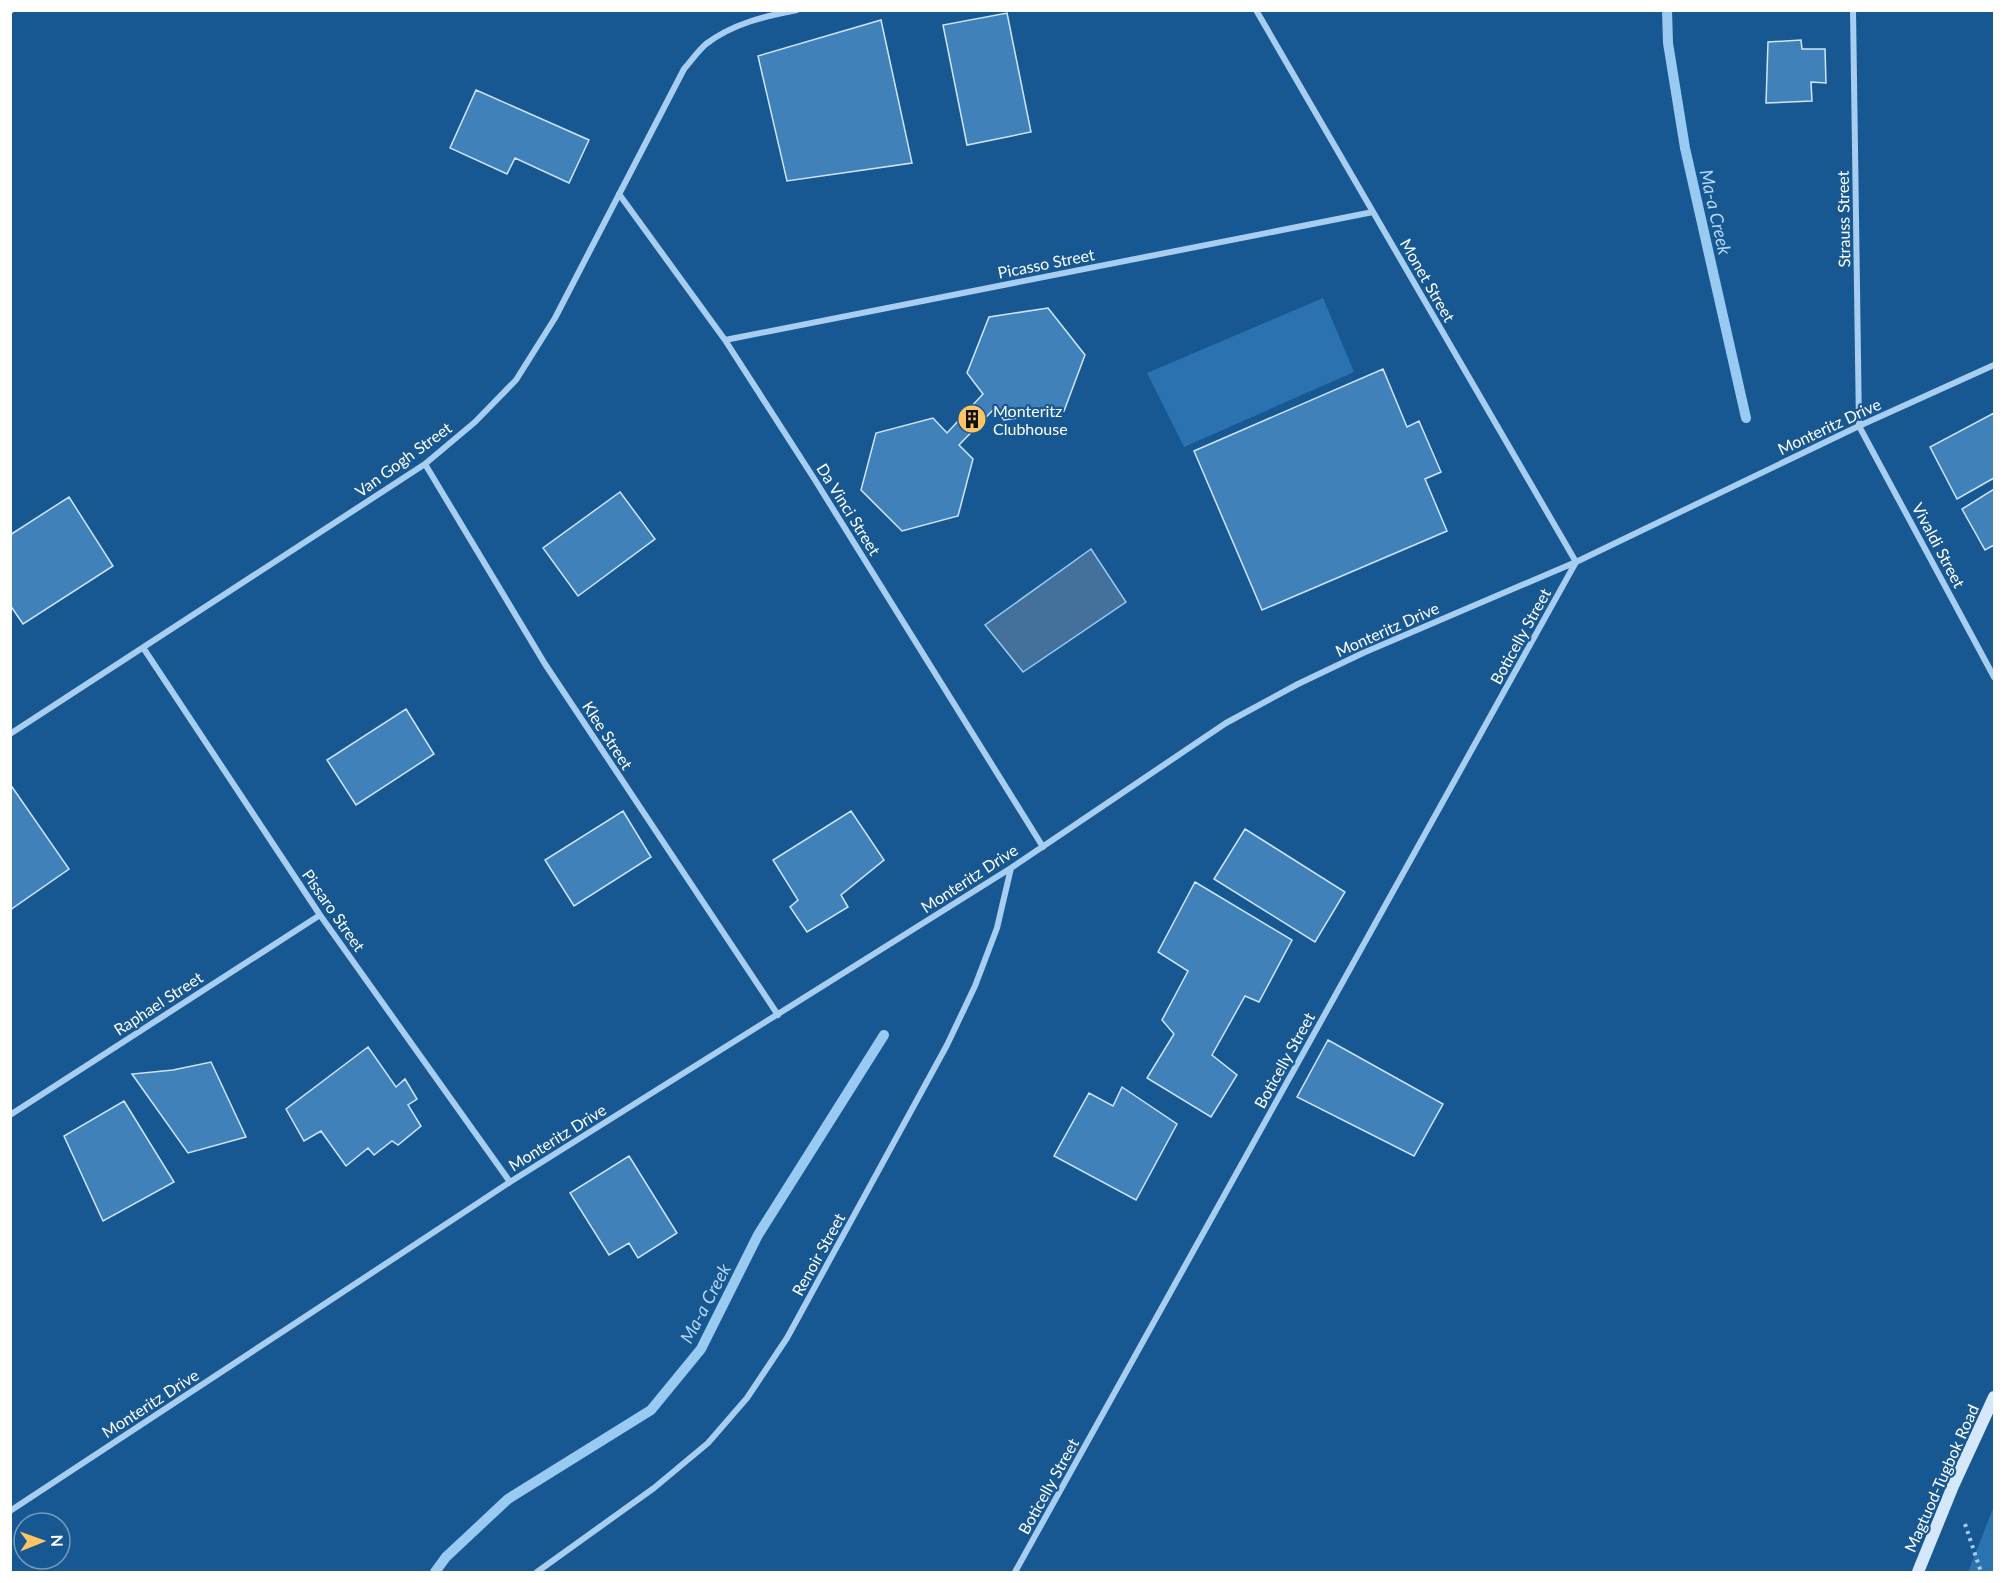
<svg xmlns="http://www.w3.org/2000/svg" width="2005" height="1583" viewBox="0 0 2005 1583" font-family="Lato,sans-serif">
	<rect width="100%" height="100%" fill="#185892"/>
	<path fill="#2a72b0" d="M1323,298L1354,372L1184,447L1147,373Z
		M1994,1506V1572H1968Z"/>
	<path fill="#44719b" stroke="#99caf2" stroke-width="1.5" d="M1091,549L1126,602L1023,672L985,625Z"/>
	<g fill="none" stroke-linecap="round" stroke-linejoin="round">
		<path stroke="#99caf2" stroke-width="10" d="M1667,10L1668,43L1685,148L1746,418
			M435,1572L446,1557L508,1499L651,1410L701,1349L758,1235L884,1035"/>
	</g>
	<path fill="#4081b9" stroke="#cde6fb" stroke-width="1.5" d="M1007,13L1031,132L967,145L943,25Z
		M881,20L912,163L787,181L758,56Z
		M1801,40L1802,49H1825L1826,83L1811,82L1812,101L1766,103L1768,42Z
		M476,90L589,140L569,183L515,158L507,174L450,148Z
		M1048,308L1085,355L1064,411L1004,420L995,408L959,445L973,459L958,516L902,531L861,490L876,433L933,418L947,433L983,394L967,373L989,317Z
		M1383,369L1407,427L1419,421L1441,472L1425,479L1447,531L1262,610L1194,451Z
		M1994,413V478L1957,499L1930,447Z
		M1994,489V545L1985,550L1962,509Z
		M620,492L655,539L578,596L543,548Z
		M69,497L113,566L23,624L10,605V535Z
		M406,709L434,754L356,805L327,760Z
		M10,784L69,869L10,910Z
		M623,811L651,857L574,906L545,860Z
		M851,811L884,860L841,895L848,907L807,932L790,907L798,900L773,860Z
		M1245,829L1345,892L1315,942L1214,879Z
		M1195,882L1292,940L1259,1002L1245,996L1212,1055L1237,1075L1211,1117L1147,1078L1174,1034L1162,1020L1188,971L1158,952Z
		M1328,1040L1443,1104L1414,1156L1297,1097Z
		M368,1047L396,1087L405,1079L417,1099L408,1105L421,1126L398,1145L392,1141L374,1155L368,1148L346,1166L321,1131L304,1141L286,1109Z
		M211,1062L246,1137L188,1153L132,1074L173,1070Z
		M1122,1087L1177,1124L1136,1200L1054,1156L1089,1093L1113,1106Z
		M124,1101L174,1182L103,1221L64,1136Z
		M629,1156L677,1233L638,1258L629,1243L609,1255L570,1193Z"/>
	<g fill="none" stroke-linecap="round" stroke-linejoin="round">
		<path stroke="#a7cef0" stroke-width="4" stroke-dasharray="3 4.5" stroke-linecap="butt" d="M10,12L15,10
			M1965,1524L1981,1572"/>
		<path stroke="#a7cef0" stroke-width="6" d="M1853,10L1859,426L1994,677
			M619,194L725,340L815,480L1043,847
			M725,340L1373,212
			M425,464L545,664L778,1015
			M144,649L320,915L510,1182
			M10,734L425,464L475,422L516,380L555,318L684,69C691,61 698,51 706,44C732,24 765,16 797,10
			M10,1115L320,915
			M10,1511L510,1182L1011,868L1226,723L1298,684L1363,653L1576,562L1859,426L1994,365
			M537,1572L654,1488L708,1443L747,1398L787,1338L947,1045L975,986L997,928L1011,868
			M1015,1572L1576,562L1256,10"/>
		<path stroke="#d5e8fb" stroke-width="12" d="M1918,1572L1953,1486L1994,1397"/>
	</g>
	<defs>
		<g id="building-disc" transform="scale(1.5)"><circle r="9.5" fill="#ffc565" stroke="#185892"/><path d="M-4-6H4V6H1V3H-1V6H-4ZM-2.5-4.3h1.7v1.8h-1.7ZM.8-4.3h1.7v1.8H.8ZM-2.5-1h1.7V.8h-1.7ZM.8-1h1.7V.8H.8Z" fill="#111"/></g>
	</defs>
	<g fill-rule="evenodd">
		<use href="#building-disc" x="972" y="419"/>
	</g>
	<g text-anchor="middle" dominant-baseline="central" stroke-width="4.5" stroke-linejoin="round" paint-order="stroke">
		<g font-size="16" fill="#fff" stroke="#185892">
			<text transform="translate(1843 219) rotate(-91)">Strauss Street</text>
			<text transform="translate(1046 263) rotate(-11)">Picasso Street</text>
			<text transform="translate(1428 280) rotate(60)">Monet Street</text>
			<text transform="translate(1829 426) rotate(-25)">Monteritz Drive</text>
			<text transform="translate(403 459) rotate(-36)">Van Gogh Street</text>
			<text transform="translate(849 509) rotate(58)">Da Vinci Street</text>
			<text transform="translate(1939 545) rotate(62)">Vivaldi Street</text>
			<text transform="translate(1387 629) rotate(-24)">Monteritz Drive</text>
			<text transform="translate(1520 636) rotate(-61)">Boticelly Street</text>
			<text transform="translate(608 735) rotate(57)">Klee Street</text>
			<text transform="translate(969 878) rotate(-33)">Monteritz Drive</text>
			<text transform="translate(334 910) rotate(55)">Pissaro Street</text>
			<text transform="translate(158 1003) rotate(-33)">Raphael Street</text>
			<text transform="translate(1284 1060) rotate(-61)">Boticelly Street</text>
			<text transform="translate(557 1137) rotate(-32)">Monteritz Drive</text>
			<text transform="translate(818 1254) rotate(-61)">Renoir Street</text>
			<text transform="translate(150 1403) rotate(-33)">Monteritz Drive</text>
			<text transform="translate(1941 1478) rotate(-66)">Magtuod-Tugbok Road</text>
			<text transform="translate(1048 1486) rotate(-61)">Boticelly Street</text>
		</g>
		<g font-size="16" fill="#fff" stroke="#185892" text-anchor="start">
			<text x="993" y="410">Monteritz<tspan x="993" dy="18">Clubhouse</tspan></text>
		</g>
		<g font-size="18" font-style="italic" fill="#b3d8f7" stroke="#185892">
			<text transform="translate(1716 212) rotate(77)">Ma-a Creek</text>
			<text transform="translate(705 1303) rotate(-62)">Ma-a Creek</text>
		</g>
	</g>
	<rect width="2005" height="1583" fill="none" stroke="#ffffff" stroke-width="24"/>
	<g transform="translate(42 1541) rotate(89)"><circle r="28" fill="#185892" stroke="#749bbe" stroke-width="1.5"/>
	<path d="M0-4.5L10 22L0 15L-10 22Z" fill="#ffc565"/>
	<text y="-9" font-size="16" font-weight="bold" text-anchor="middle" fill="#ffffff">N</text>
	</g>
</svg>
